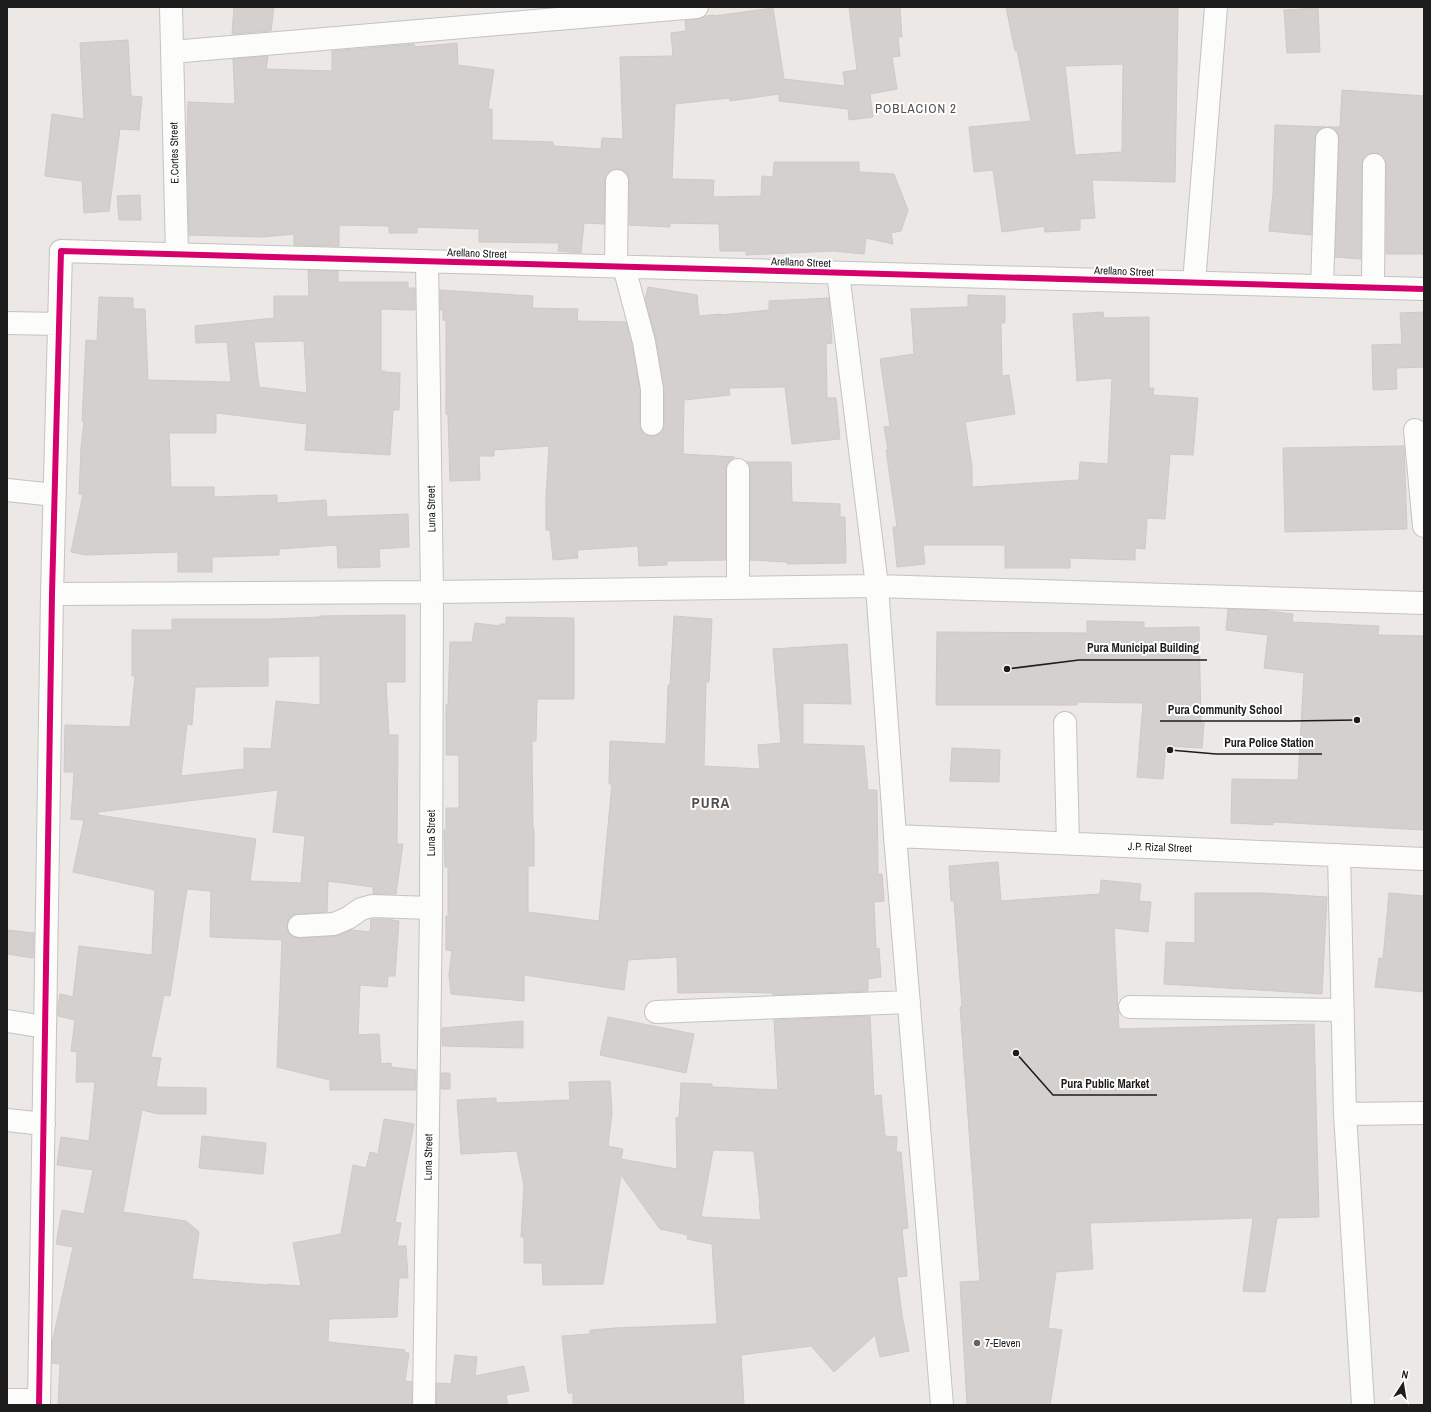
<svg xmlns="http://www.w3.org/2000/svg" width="1431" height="1412" viewBox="0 0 1431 1412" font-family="'Archivo Narrow',sans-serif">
	<rect width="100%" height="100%" fill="#ebe8e5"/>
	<path fill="#d3d0ce" stroke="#cecac6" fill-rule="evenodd" d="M234,7H274L271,31L232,34Z
		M849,7H900L902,37H898L900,56L892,57L897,89L870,94L873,117L849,120L848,109L779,101V94L730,101L729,98L675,104L672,179L714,180L713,197L761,196L762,176L773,177L774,162H859V172L894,174L908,210L901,231L891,233L893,244L866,238L864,254L834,251L746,255V251H720L719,224L670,223V227L629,225V181L628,175L623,170L618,169L611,170L606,175L605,180L604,224L584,223L581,253L558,251L559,243L479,242V229L417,227V233H389V226L339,225V246L294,245V234L262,237L189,235L187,133L188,102L235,104L233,59L268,56L266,69L332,71V51L414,44L415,47L457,43L458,65L494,70L488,109H492V140L553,142V146L601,149L602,138L623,139L620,57L673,56L671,33L686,31L685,21L698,19L706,16L714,15V16L773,8L784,79L845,86L843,72L857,70Z
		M1006,7H1178L1175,182L1092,180L1095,218L1080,219V230L1045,232L1044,226L1002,232L993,170L974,172L969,127L1031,121L1017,50L1015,51ZM1123,64L1122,152L1075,155L1065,66Z
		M1318,8L1320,52L1287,53L1284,10Z
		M128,40L131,96L142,97L139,130L120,129L109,211L84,213L82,181L45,176L52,114L84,119L80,43Z
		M1342,90L1424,96V254H1386V165L1385,159L1381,154L1374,153L1368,154L1363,158L1362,165L1361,259L1335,257L1339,139L1338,133L1334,129L1328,127H1340Z
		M1275,125L1327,127L1321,128L1317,132L1315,139L1311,235L1269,231L1273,193Z
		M140,195L141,220H119L117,196Z
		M308,270L338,271V282H408V288H415V310L381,309V371H385V372L400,373L399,410H393L390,455L305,450L307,424L216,413V433H169L171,487H214V497L277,495V503L326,500L327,517L408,514L409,547L379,549L380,567L338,568L337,545L279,549V555L212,557V572H178V552L86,555L71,552L83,494H79L81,448L84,421H82L86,340L97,341L99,297L133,298V309H145L148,380L231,382L227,342L196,343L195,326L274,318V296H309ZM304,341L307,393L259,387L254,342Z
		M648,287L697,295L699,316L721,314V315L769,310V301L829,298L832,343L826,344L827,398H836L840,439L792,444L785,387L729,388L730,395L684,400L683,454L735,457L727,463L726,470V560L667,561V565L639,566L638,546L577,550L578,558L553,560L550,530H546V498L549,446L494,450V456H479L480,480L450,481L448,414H446V321L443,320V310H440V290L533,296L532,308L578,309L577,321L626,322L632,345L640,390V424L641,430L645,435L652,436L658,435L663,431L664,424V389L656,340L645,299Z
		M968,295L1005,296V323H1001L1002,376L1009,375L1015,414L965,422L972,466V487L1079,480L1080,462L1108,464L1112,378L1077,381L1073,314L1103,312L1104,318L1149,317V388H1154L1153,395L1198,398L1193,455L1170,454L1165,519L1147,518L1145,549L1135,548V560L1070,558V568H1005V545H923L925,564L897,567L893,527H897L886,450H888L884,427L890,426L880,359L914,354L911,309L968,307Z
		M1424,312V367L1396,368L1397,389L1373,390L1372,345L1402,344L1400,313Z
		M1404,446L1407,529L1285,532L1283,448Z
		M747,462H791L792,502L840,504V517H845L846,563L787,564V562L750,560V470Z
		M1228,609L1261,610L1293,614L1292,622L1379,626L1378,635L1424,636V830L1273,822V825L1231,823L1232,779L1298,780L1304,673L1264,668L1268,635L1226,630Z
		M405,615V682H386L389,735H398L397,844H403L396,894H373V887L328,881L327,912L298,914L292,915L288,920L287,926L289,933L294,937L300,938L335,936L352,930L370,932L371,919H392V920L399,921L395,976H388L387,987L360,985L358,1035L379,1034L381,1064L391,1063V1067L416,1070V1090H330V1080L277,1067L282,940L210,937L211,891L187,889L170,996L164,995L151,1057L161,1058L156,1087L206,1088V1114H158L142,1110L123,1212L186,1221L199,1232L192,1279L267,1285L268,1284L301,1286L293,1243L341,1234L353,1165L366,1168L370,1152L378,1154L384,1119L414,1124L395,1222L401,1223L397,1246H406L408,1278H399L397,1317L329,1319L328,1342L405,1350V1353H409L405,1381L412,1382V1405H58L60,1364L52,1363V1343L73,1247L56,1244L62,1210L84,1214L93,1170L57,1165L61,1137L89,1141L95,1082H76L77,1052L71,1051L75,1020L58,1016V1005L60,994L73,997L79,946L152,955L155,890L73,872L84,820L71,819L74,772H64L65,725L130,727L135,676H132V630H172V619H273L320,617V616ZM320,656V705L276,701L271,749L244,748V769L181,776L187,724L192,725L195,687L268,686V657ZM278,790L273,832L305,836L301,883L250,881L256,839L98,815V812Z
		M674,616L712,619L709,682H706L704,766L760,769L758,745L781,743L773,649L847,644L851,704L803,703V744L864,746L868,790H877L878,874H882L884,901L874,902L876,949L879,948L881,977L868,979V991L773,995V993L730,992L678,993L677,957L628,960L624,990L524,975V1001L451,994L449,974L452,951L446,950V916H448V867H445L444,830H446V808H459V755H446V705H448L450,642H472L475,623L500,626V624H506V617L574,618V699H537L536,741H532L533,829H534V866H528V912L599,921L612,784H609L610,741L666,744L668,685H670Z
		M1087,621L1144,622V628L1199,627L1201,723H1204L1202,748L1166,746L1163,779L1137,777L1143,703L1077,702V705H936L937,632L1087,633Z
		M952,748L1000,750L999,782L950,781Z
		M998,862L1001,901L1100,894L1101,880L1141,884L1139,901L1151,902L1148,932L1114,928L1119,1029L1314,1024L1319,1217L1277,1218L1265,1292L1243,1291L1253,1218L1090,1223L1093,1269L1056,1272L1048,1328L1062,1330L1050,1405H967L960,1282L980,1281L960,1007H962L954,901H951L949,866Z
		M1195,893H1262L1327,897L1322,994L1164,984L1166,942L1195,943Z
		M1389,893L1424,896V992L1375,987L1379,958L1383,959Z
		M7,930L34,933L33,958L7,954Z
		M870,1016L874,1096L881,1095L885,1136L897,1137L896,1152H901L908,1228L902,1229L907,1276L897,1277L902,1315L909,1351L880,1357L875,1335L834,1372L811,1346L741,1355L744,1405H573V1393H568L562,1336L590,1334V1330L616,1328L717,1324L712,1244L687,1239L688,1235L660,1229L621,1175L603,1284L543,1285L542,1263H524V1237H521L524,1186L517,1151L461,1154L457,1100L496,1098V1103L570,1100L569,1082L610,1081L612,1113L608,1146L623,1149L621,1159L677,1169L676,1118L679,1117L681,1083L712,1084V1087L778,1090L774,1020ZM713,1150L754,1151L760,1205H759L761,1220L701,1217Z
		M608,1017L694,1034L686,1073L600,1055Z
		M523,1021V1048L442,1046V1028Z
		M441,1073H450V1089H441Z
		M202,1136L266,1143L263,1174L199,1168Z
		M455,1355L477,1357L475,1376L524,1366L529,1391L506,1395L508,1405H436L437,1383L451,1384Z"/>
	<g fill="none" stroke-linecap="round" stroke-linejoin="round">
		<g stroke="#c4c3c1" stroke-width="24">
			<path id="minor" d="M171,7L177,254
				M172,52L697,7
				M616,266L617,181
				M624,267L644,342L652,389V424
				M838,273L877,586L895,836L942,1405
				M1194,283L1216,7
				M1322,286L1327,139
				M1373,287L1374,165
				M7,323L59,324
				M1415,430L1424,526
				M738,470V588
				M7,490L55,495
				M52,594L432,592L877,586L1424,603
				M1065,723L1068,843
				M895,836L1424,859
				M1339,855L1345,1114L1363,1405
				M299,926L334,924L348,918L361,909L372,906L431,908
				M1130,1007L1343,1010
				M656,1012L909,1002
				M7,1021L45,1027
				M1345,1114L1424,1113
				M7,1120L44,1124
				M7,1400H39
				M39,1405L52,594L61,251L1424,289
				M424,1405L431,908L432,592L427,261"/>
		</g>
		<use href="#minor" stroke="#fcfcfb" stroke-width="22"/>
		<g stroke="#fff" stroke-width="8">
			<path id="cycleway" d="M39,1405L52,594L61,251L1424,289"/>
		</g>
		<use href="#cycleway" stroke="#d6006c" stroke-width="6"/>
	</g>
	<circle fill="#656463" stroke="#fff" stroke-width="1.5" cx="977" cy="1343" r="4"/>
	<g text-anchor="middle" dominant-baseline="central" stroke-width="4" stroke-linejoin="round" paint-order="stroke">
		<g font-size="11" fill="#1d1d1d" stroke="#fff">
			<text transform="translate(174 153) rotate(-91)">E.Cortes Street</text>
			<text transform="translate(477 253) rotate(2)">Arellano Street</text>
			<text transform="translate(801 262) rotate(2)">Arellano Street</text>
			<text transform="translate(1124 271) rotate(2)">Arellano Street</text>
			<text transform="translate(431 509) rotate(-91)">Luna Street</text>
			<text transform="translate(431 833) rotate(-90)">Luna Street</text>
			<text transform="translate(1160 847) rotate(2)">J.P. Rizal Street</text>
			<text transform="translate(428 1157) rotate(-89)">Luna Street</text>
		</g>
		<g font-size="11" fill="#1d1d1d" stroke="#fff" text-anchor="start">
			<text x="985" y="1343">7-Eleven</text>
		</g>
		<g font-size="13" letter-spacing="1" fill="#505050" stroke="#fff">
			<text x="916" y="108">POBLACION 2</text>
		</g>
		<g font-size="15" font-weight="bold" letter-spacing="1" fill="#505050" stroke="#fff">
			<text x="711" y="802">PURA</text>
		</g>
	</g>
	<path fill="none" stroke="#1d1d1d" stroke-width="1.5" d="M1007 669L1079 660H1207M1357 720L1290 721H1160M1170 750L1216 754H1322M1016 1053L1053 1095H1157"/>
	<g fill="#1d1d1d" stroke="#fff" stroke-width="1.5">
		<circle cx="1007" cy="669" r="4"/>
		<circle cx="1357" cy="720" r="4"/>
		<circle cx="1170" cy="750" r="4"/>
		<circle cx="1016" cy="1053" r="4"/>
	</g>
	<g font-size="12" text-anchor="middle" font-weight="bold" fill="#1d1d1d" stroke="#fff" stroke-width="4" stroke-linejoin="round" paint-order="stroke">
		<text x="1143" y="652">Pura Municipal Building</text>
		<text x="1225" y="714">Pura Community School</text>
		<text x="1269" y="747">Pura Police Station</text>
		<text x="1105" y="1088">Pura Public Market</text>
	</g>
	<rect width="1431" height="1412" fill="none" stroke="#1d1d1d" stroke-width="16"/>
	<g transform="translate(1403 1384) rotate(12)" stroke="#ffffff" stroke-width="3" paint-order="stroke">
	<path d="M0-3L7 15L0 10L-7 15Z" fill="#1d1d1d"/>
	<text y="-6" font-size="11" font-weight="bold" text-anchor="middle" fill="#1d1d1d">N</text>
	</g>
</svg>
